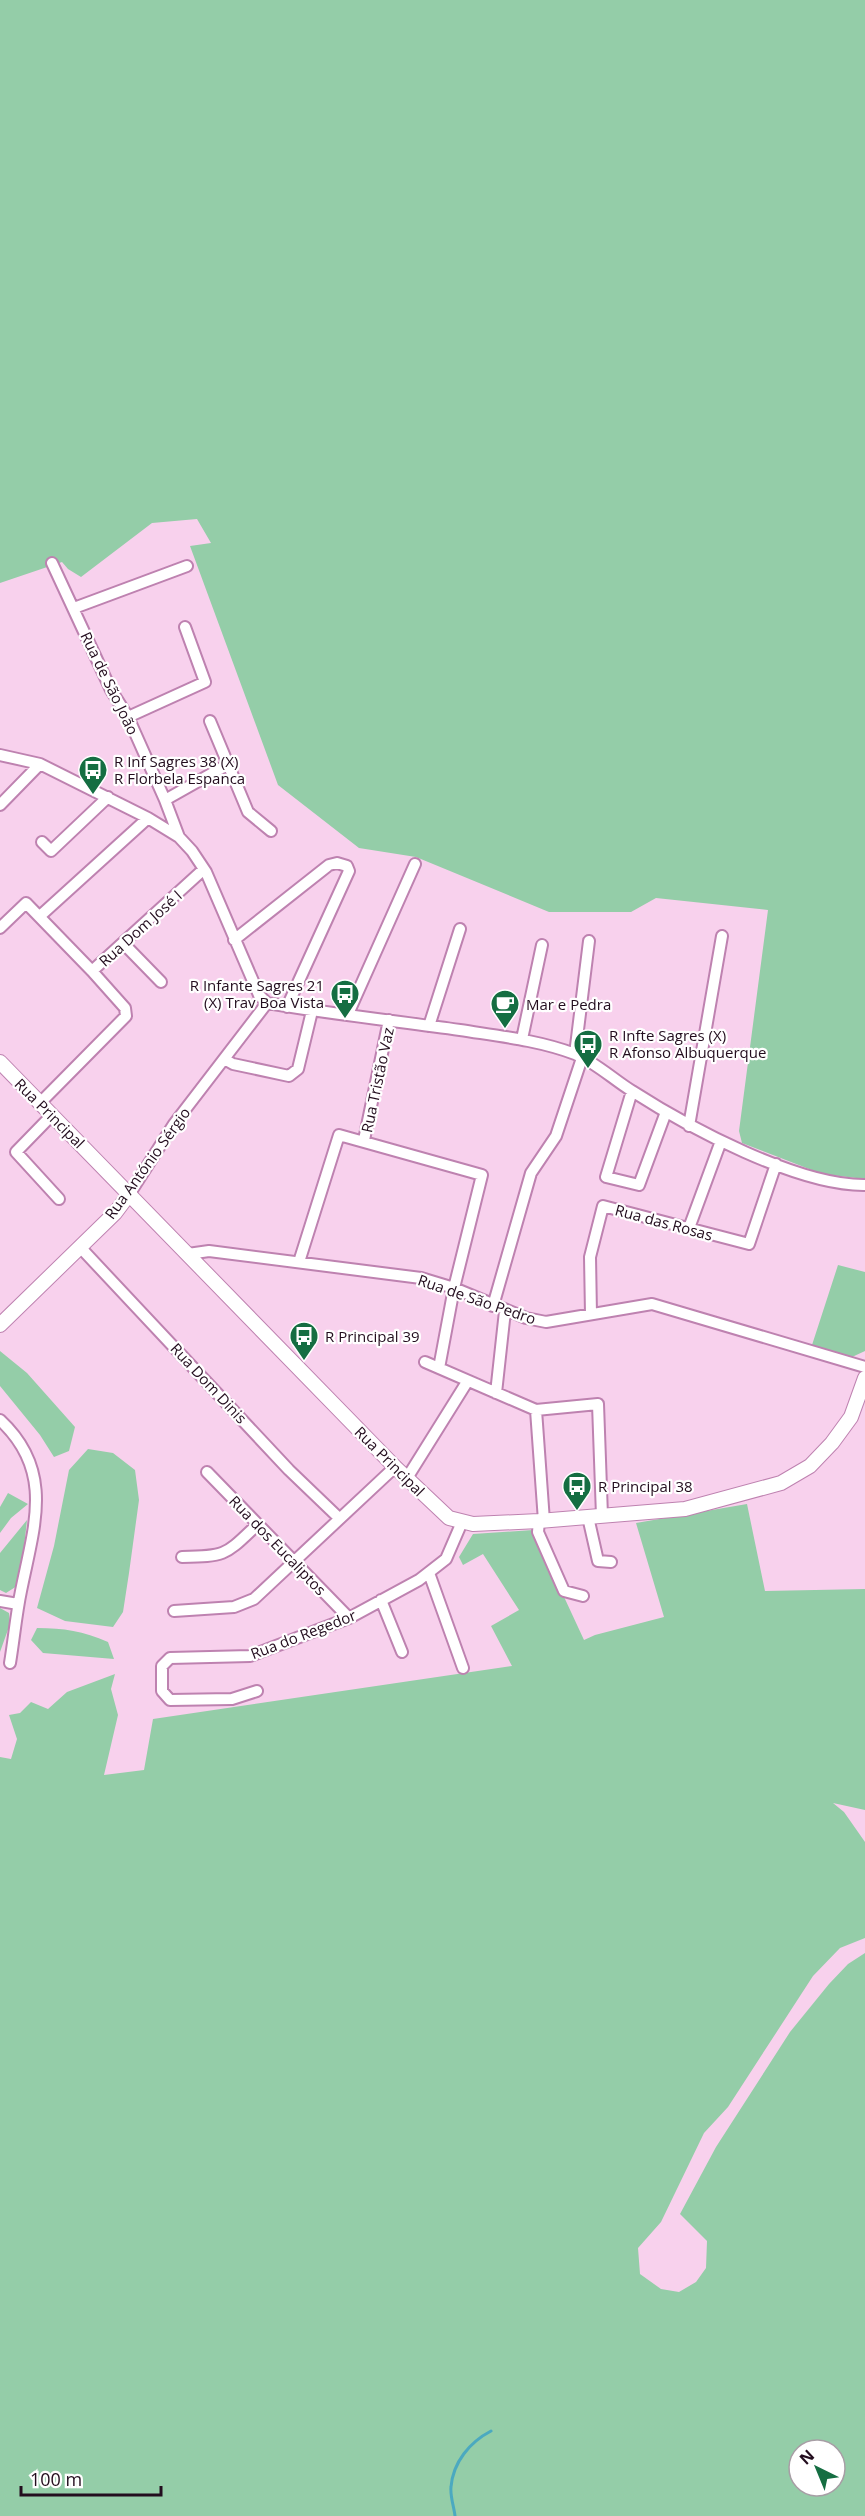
<svg xmlns="http://www.w3.org/2000/svg" width="865" height="2516" viewBox="0 0 865 2516" font-family="'Open Sans',sans-serif">
	<rect width="100%" height="100%" fill="#f8d1ed"/>
	<path fill="#94cda8" fill-rule="evenodd" d="M0,0H865V1179L822,1174L742,1143L739,1131L768,910L656,898L631,912H549L416,857L359,848L278,785L190,546L211,543L197,519L152,523L81,577L68,569L62,562L0,583Z
		M838,1265L865,1272V1351L852,1357L812,1345Z
		M0,1351L27,1373L75,1427L69,1451L54,1457L40,1435L0,1386Z
		M88,1449L113,1453L135,1470L139,1500L129,1573L123,1612L113,1627L65,1621L37,1608L54,1546L69,1470Z
		M8,1493L28,1504L11,1518L0,1533V1507Z
		M747,1504L765,1591L865,1589V1810L833,1803L844,1812L865,1842V1938L840,1948L813,1976L728,2107L704,2133L661,2222L638,2248L640,2274L661,2289L679,2292L696,2282L706,2268L707,2241L680,2214L716,2147L790,2032L829,1984L848,1964L865,1953V2516H0V1757L11,1759L17,1739L9,1715L20,1713L31,1702L48,1709L67,1692L115,1674L111,1689L118,1715L104,1775L144,1770L153,1719L512,1666L491,1626L519,1610L483,1554L463,1565L459,1557L473,1534L533,1530L584,1640L595,1635L664,1617L636,1523ZM799,2450H835V2486H799Z
		M27,1520L23,1557L17,1586L6,1593L0,1590V1553Z
		M0,1608L9,1613L10,1624L0,1652Z
		M37,1628C64,1628 83,1631 108,1642L114,1659L43,1653L31,1640Z"/>
	<g fill="none" stroke-linecap="round" stroke-linejoin="round">
		<path stroke="#4ba9c0" stroke-width="3" d="M455,2516C454,2507 450,2496 451,2487C453,2462 470,2442 491,2431"/>
		<g stroke="#be82b0" stroke-width="14">
			<path id="minor" d="M52,563L111,690L128,717L165,800L179,837
				M74,608L187,566
				M128,717L205,682L185,627
				M210,721L248,812L271,831
				M0,755L40,764L148,818L179,837L192,851L206,872L259,995L267,1003C331,1014 395,1021 460,1030C498,1036 538,1040 575,1054C595,1062 614,1080 632,1091C688,1127 798,1186 865,1185
				M165,800L227,765
				M0,805L40,764
				M42,842L51,851L108,797
				M40,916L148,818
				M0,928L26,903L92,971L204,869
				M234,940L329,865L337,863L347,866L349,871L287,1007
				M123,943L161,982
				M348,1014L415,864
				M429,1026L460,929
				M522,1039L542,945
				M575,1054L589,941
				M224,1059L233,1064L289,1076L298,1069L312,1011
				M632,1091L606,1177L639,1185L666,1112
				M40,1103L126,1016L125,1008L92,971
				M52,1115L16,1152L59,1199
				M689,1126L722,936
				M364,1140L389,1020
				M130,1193L174,1124L267,1003
				M689,1228L721,1141
				M80,1247L289,1470L339,1518
				M188,1254L209,1251L421,1278L454,1288L526,1318L546,1322L652,1304L865,1367
				M299,1262L339,1135L482,1175L454,1288L439,1368
				M493,1306L531,1173L556,1136L582,1058
				M591,1314L590,1257L603,1206L749,1244L776,1164
				M425,1362L536,1410L598,1404L602,1516
				M496,1393L505,1311
				M536,1410L544,1521
				M0,1420C55,1471 34,1526 21,1591C16,1615 14,1639 10,1663
				M207,1472L349,1618
				M407,1478L467,1382
				M588,1517L598,1561L611,1562
				M539,1521L538,1532L564,1591L583,1596
				M182,1557C228,1556 225,1555 258,1524
				M429,1573L463,1668
				M381,1600L402,1652
				M0,1601L18,1604
				M174,1611L234,1607L254,1599L395,1467
				M257,1691L232,1699L170,1700L162,1691V1666L170,1658L250,1656L349,1618L419,1580L446,1559L462,1522"/>
		</g>
		<g stroke="#be82b0" stroke-width="16">
			<path id="tertiary" d="M0,1062L395,1467L449,1518L473,1524L539,1521L685,1509L781,1483L810,1466L832,1443L851,1417L865,1378
				M0,1325L115,1213L130,1193"/>
		</g>
		<use href="#minor" stroke="#fff" stroke-width="10"/>
		<use href="#tertiary" stroke="#fff" stroke-width="14"/>
	</g>
	<defs>
		<g id="bus-pin" transform="scale(1.5)"><path d="M0 17L-7.5 6A9.5 9.5 0 1 1 7.5 6Z" fill="#156e42" stroke="#fff"/><path d="M-5-6H5V4H4V6H2V4H-2V6H-4V4H-5ZM-3.5-4V0h7V-4ZM-3.5 1.2v1.5H-2V1.2ZM2 1.2v1.5H3.5V1.2Z" fill="#fff"/></g>
		<g id="cafe-pin" transform="scale(1.5)"><path d="M0 17L-7.5 6A9.5 9.5 0 1 1 7.5 6Z" fill="#156e42" stroke="#fff"/><path d="M-5.5-4.5H6V0H3Q3 3.5 0 3.5H-2.5Q-5.5 3.5-5.5 0ZM3-3.2v2h1.7v-2ZM-6 4.5H4V6H-6Z" fill="#fff"/></g>
	</defs>
	<g fill-rule="evenodd">
		<use href="#bus-pin" x="93" y="770"/>
		<use href="#bus-pin" x="345" y="994"/>
		<use href="#cafe-pin" x="505" y="1004"/>
		<use href="#bus-pin" x="588" y="1044"/>
		<use href="#bus-pin" x="304" y="1336"/>
		<use href="#bus-pin" x="577" y="1486"/>
	</g>
	<g text-anchor="middle" dominant-baseline="central" stroke-width="4.5" stroke-linejoin="round" paint-order="stroke">
		<g font-size="15" fill="#230d1e" stroke="#fff">
			<text transform="translate(110 683) rotate(64)">Rua de São João</text>
			<text transform="translate(140 928) rotate(-42)">Rua Dom José I</text>
			<text transform="translate(377 1080) rotate(-78)">Rua Tristão Vaz</text>
			<text transform="translate(50 1113) rotate(45)">Rua Principal</text>
			<text transform="translate(147 1163) rotate(-54)">Rua António Sérgio</text>
			<text transform="translate(664 1222) rotate(15)">Rua das Rosas</text>
			<text transform="translate(477 1299) rotate(19)">Rua de São Pedro</text>
			<text transform="translate(209 1383) rotate(47)">Rua Dom Dinis</text>
			<text transform="translate(390 1461) rotate(45)">Rua Principal</text>
			<text transform="translate(278 1545) rotate(46)">Rua dos Eucaliptos</text>
			<text transform="translate(303 1634) rotate(-21)">Rua do Regedor</text>
		</g>
		<g font-size="15" fill="#230d1e" stroke="#fff" text-anchor="start">
			<text x="114" y="761">R Inf Sagres 38 (X)<tspan x="114" dy="17">R Florbela Espanca</tspan></text>
			<text x="324" y="985" text-anchor="end">R Infante Sagres 21<tspan x="324" dy="17">(X) Trav Boa Vista</tspan></text>
			<text x="526" y="1004">Mar e Pedra</text>
			<text x="609" y="1035">R Infte Sagres (X)<tspan x="609" dy="17">R Afonso Albuquerque</tspan></text>
			<text x="325" y="1336">R Principal 39</text>
			<text x="598" y="1486">R Principal 38</text>
		</g>
	</g>
	<g transform="translate(817 2468) rotate(317)"><circle r="28" fill="#ffffff" stroke="#a79ea5" stroke-width="1.5"/>
	<path d="M0-4.5L10 22L0 15L-10 22Z" fill="#156e42"/>
	<text y="-9" font-size="16" font-weight="bold" text-anchor="middle" fill="#230d1e">N</text>
	</g>
	<path d="M21 2486v9h140v-9" fill="none" stroke="#230d1e" stroke-width="3"/>
	<text x="30" y="2486" font-size="18" fill="#230d1e" stroke="#ffffff" stroke-width="4.5" paint-order="stroke">100 m</text>
</svg>
